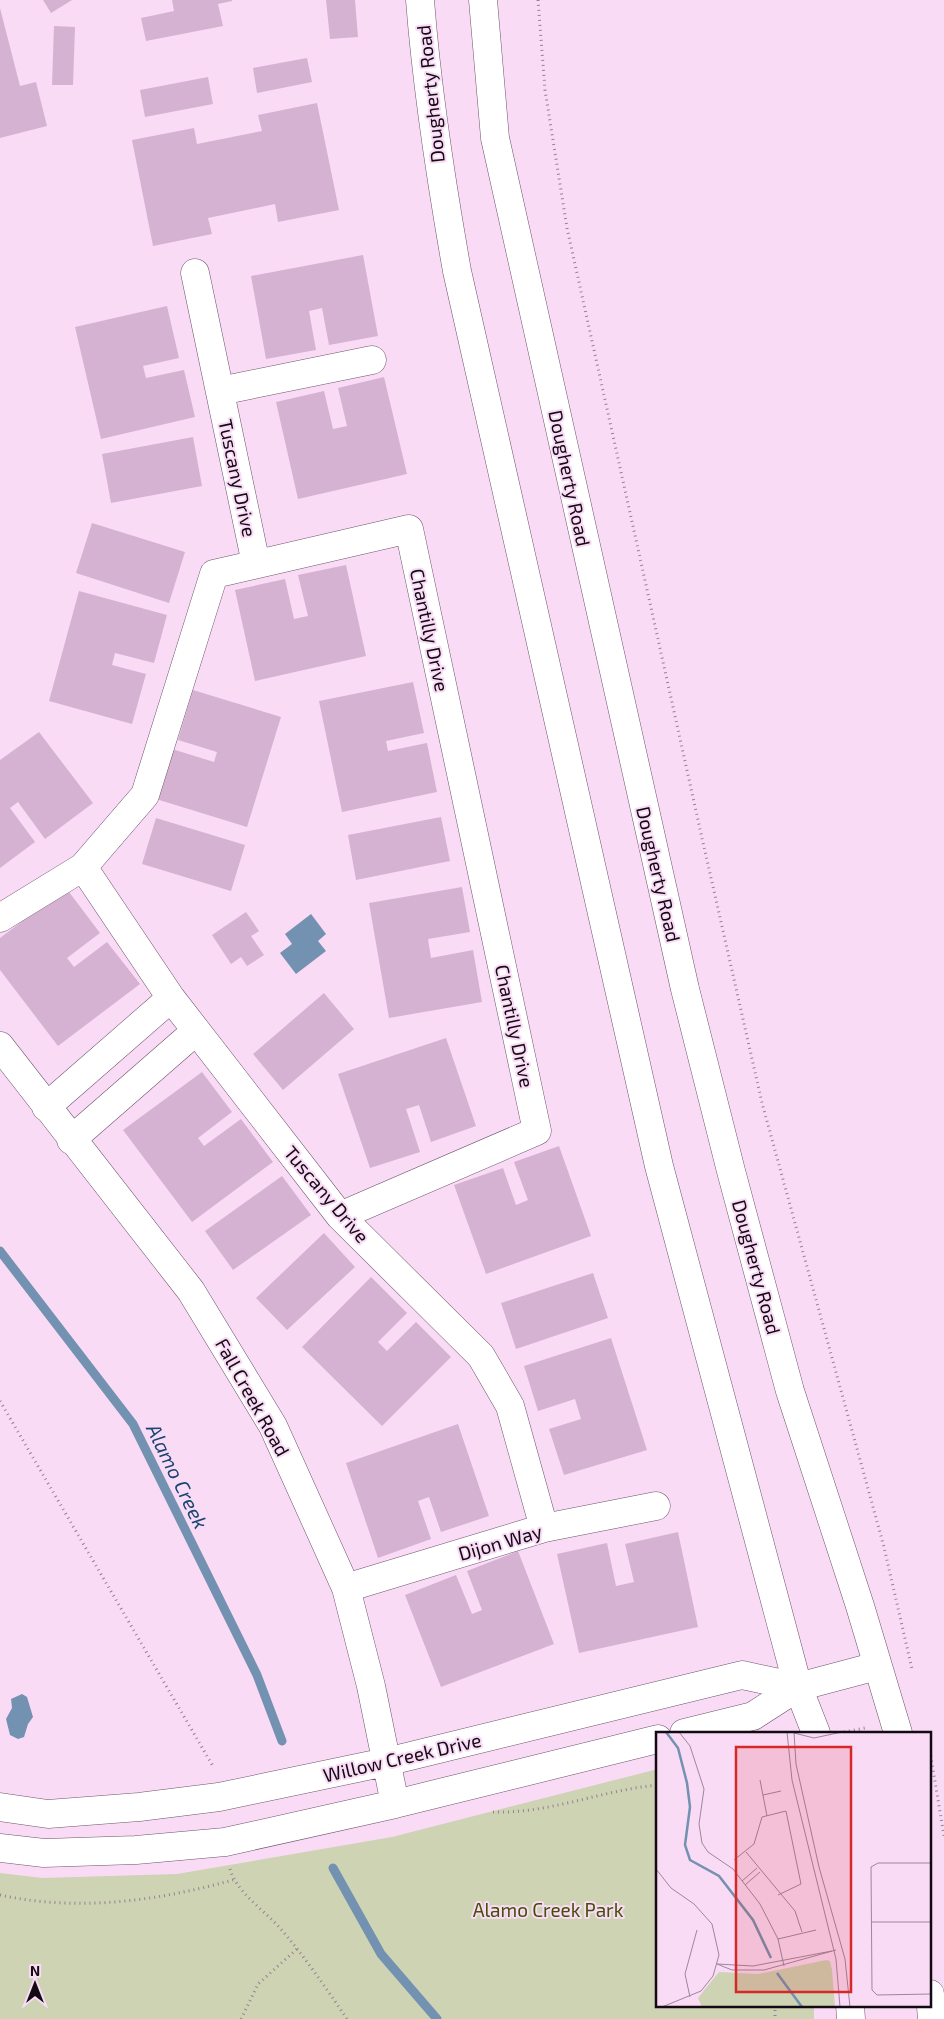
<svg xmlns="http://www.w3.org/2000/svg" width="944" height="2019" viewBox="0 0 944 2019" font-family="'Exo 2',sans-serif">
	<rect width="100%" height="100%" fill="#f9dbf6"/>
	<path fill="#cdd3b3" d="M658,1769V2005H814V2019H0V1873L42,1878L177,1874L392,1837Z"/>
	<path fill="#7391b0" d="M311,914L326,934L318,941L326,951L296,974L280,953L292,944L285,934Z
		M22,1694L27,1697L33,1717L28,1724L24,1737L18,1739L10,1735L6,1719L12,1708L11,1699Z"/>
	<g fill="none" stroke-linecap="round" stroke-linejoin="round">
		<path stroke="#7391b0" stroke-width="9" d="M0,1251L133,1424L257,1675L282,1741
			M333,1868L381,1954L437,2019"/>
	</g>
	<path fill="#d5b2d2" d="M43,0H72L51,13Z
		M172,0H232V1L218,4L223,26L146,41L141,18L174,11Z
		M326,0H355L358,37L330,39Z
		M0,8L20,86L36,82L47,126L0,138Z
		M54,26L75,27L73,85H52Z
		M307,58L312,82L257,93L253,68Z
		M208,77L213,104L145,117L140,90Z
		M317,103L339,210L278,222L275,204L208,218L212,234L153,246L132,140L194,128L197,144L262,131L258,115Z
		M363,255L378,336L329,345L322,308L309,311L316,350L266,359L251,276Z
		M167,306L179,358L143,366L146,378L184,370L195,417L101,439L75,327Z
		M384,377L407,474L298,499L276,402L324,391L333,429L347,426L338,388Z
		M193,437L202,486L111,503L102,454Z
		M92,523L185,552L169,603L76,573Z
		M346,565L366,656L255,681L235,590L285,579L294,619L308,616L298,575Z
		M79,591L167,615L154,663L115,653L112,665L146,674L132,724L49,701Z
		M413,682L424,733L386,741L388,751L427,743L437,792L342,812L319,701Z
		M193,690L281,717L247,827L156,799L172,749L214,762L217,752L178,740Z
		M39,732L93,803L45,839L18,802L10,808L35,842L0,868V760Z
		M441,817L450,861L356,880L348,835Z
		M156,818L245,845L231,891L142,864Z
		M462,887L470,932L428,939L431,958L473,950L482,1002L389,1018L369,903Z
		M66,888L100,933L67,958L74,967L107,942L140,984L58,1046L0,970V938Z
		M246,912L259,931L251,936L264,955L247,966L241,957L231,964L212,935Z
		M324,993L354,1029L283,1090L253,1054Z
		M446,1038L476,1126L431,1142L419,1105L406,1109L420,1152L370,1168L338,1074Z
		M202,1072L232,1112L198,1138L204,1146L241,1119L273,1162L192,1222L123,1130Z
		M559,1146L591,1236L486,1274L454,1185L503,1168L516,1205L528,1200L514,1162Z
		M282,1176L311,1215L233,1270L205,1231Z
		M324,1233L355,1267L287,1330L256,1298Z
		M593,1273L608,1318L516,1349L501,1303Z
		M371,1277L407,1313L378,1342L387,1351L416,1322L451,1357L382,1426L302,1347Z
		M611,1338L647,1450L564,1475L549,1429L581,1419L575,1399L538,1411L524,1366Z
		M458,1424L489,1516L441,1532L429,1497L418,1501L431,1539L378,1558L346,1463Z
		M678,1532L698,1627L579,1653L557,1554L607,1543L616,1586L634,1582L625,1544Z
		M518,1551L554,1644L441,1687L405,1595L456,1575L472,1614L482,1610L467,1571Z"/>
	<g fill="none" stroke-linecap="round" stroke-linejoin="round">
		<g stroke="#6d546b" stroke-width="29">
			<path id="minor" d="M195,273L256,564
				M220,391L372,360
				M83,867L171,998L340,1216L481,1356L510,1406L544,1528
				M0,918L83,867L145,795L214,574L409,529L537,1131L340,1216
				M0,1046L191,1291L273,1426L346,1588L371,1686L395,1804
				M46,1107L171,998
				M71,1140L196,1031
				M346,1588L544,1528L656,1506
				M684,1733L753,1716L798,1687L877,1666
				M0,1807L48,1814L139,1807L219,1797L386,1762L742,1675L798,1687
				M0,1848L44,1853L136,1850L225,1842L395,1804L658,1739"/>
		</g>
		<g stroke="#6d546b" stroke-width="29">
			<path id="major" d="M420,0C427,91 441,181 457,271L659,1166L798,1687L816,1733
				M483,0L495,138L685,989L731,1171L790,1391L860,1606L898,1733
				M930,1994L932,2019
				M850,2005L851,2019"/>
		</g>
		<path stroke="#968194" stroke-width="3" stroke-dasharray="1 4" stroke-linecap="butt" d="M538,0L545,90L567,228L702,838L762,1103L884,1547L912,1669
			M0,1401L214,1768
			M844,1732L865,1728
			M930,1751L944,1836
			M493,1812C549,1814 602,1790 658,1785
			M230,1869C237,1893 264,1910 280,1928C305,1957 326,1988 347,2019
			M0,1895C78,1912 157,1901 233,1880
			M775,2005V2019
			M241,2019L258,1984L297,1949"/>
		<use href="#minor" stroke="#fff" stroke-width="28"/>
		<use href="#major" stroke="#fff" stroke-width="28"/>
	</g>
	<g text-anchor="middle" dominant-baseline="central" stroke-width="4" stroke-linejoin="round" paint-order="stroke">
		<g font-size="19" fill="#140a13" stroke="#f9dbf6">
			<text transform="translate(430 94) rotate(-96)">Dougherty Road</text>
			<text transform="translate(238 478) rotate(78)">Tuscany Drive</text>
			<text transform="translate(570 478) rotate(78)">Dougherty Road</text>
			<text transform="translate(430 630) rotate(78)">Chantilly Drive</text>
			<text transform="translate(659 874) rotate(77)">Dougherty Road</text>
			<text transform="translate(515 1026) rotate(78)">Chantilly Drive</text>
			<text transform="translate(327 1194) rotate(50)">Tuscany Drive</text>
			<text transform="translate(757 1267) rotate(75)">Dougherty Road</text>
			<text transform="translate(253 1397) rotate(61)">Fall Creek Road</text>
			<text transform="translate(500 1542) rotate(-16)">Dijon Way</text>
			<text transform="translate(402 1757) rotate(-13)">Willow Creek Drive</text>
		</g>
		<g font-size="19" fill="#454d06" stroke="#f9dbf6">
			<text x="548" y="1909">Alamo Creek Park</text>
		</g>
		<g font-size="20" font-style="italic" fill="#184670" stroke="#f9dbf6">
			<text transform="translate(178 1476) rotate(64)">Alamo Creek</text>
		</g>
	</g>
	<g transform="translate(656 1732)">
		<rect width="275" height="275" fill="#f9dbf6"/>
		<path d="M170,228L174,229L176,238L179,275H46L42,266L63,240L102,242Z" fill="#cdd3b3"/>
		<path fill="none" stroke="#7391b0" stroke-width="2.5" d="M10,0L22,16L31,51L34,75L29,113L34,128L63,144L97,188L115,226M121,241L146,275"/>
		<path fill="none" stroke="#9d879b" stroke-width="1" d="M23,0L34,14L48,57L43,92L46,111L52,120L77,137L104,172L122,207L128,234M131,0L136,48L180,227L184,275M138,0L140,32L163,135L189,227L194,275M138,1L158,6L186,0M104,48L111,84M107,63L125,59M90,120L139,179L146,200M78,128L98,112L106,85L130,79L145,152L122,163M275,131H222L215,135L216,258L221,263L275,262M0,137L15,156L38,172L56,192L63,223L57,244L45,259L6,275M86,149L101,136M89,153L104,140M215,190H275M122,207L160,198M61,232L76,238H108L180,218M61,232L97,234L176,219M34,265L29,242L41,198"/>
		<path fill="#d62828" fill-opacity="0.15" stroke="#d62828" stroke-width="2.5" d="M80,15H195V260H80Z"/>
		<rect width="275" height="275" fill="none" stroke="#140a13" stroke-width="2.5"/>
	</g>
	<g transform="translate(35 1984)" stroke="#f9dbf6" stroke-width="4" paint-order="stroke">
	<path d="M0-4L9 19L0 12L-9 19Z" fill="#140a13"/>
	<text y="-8" font-size="14" font-weight="bold" text-anchor="middle" fill="#140a13">N</text>
	</g>
</svg>
